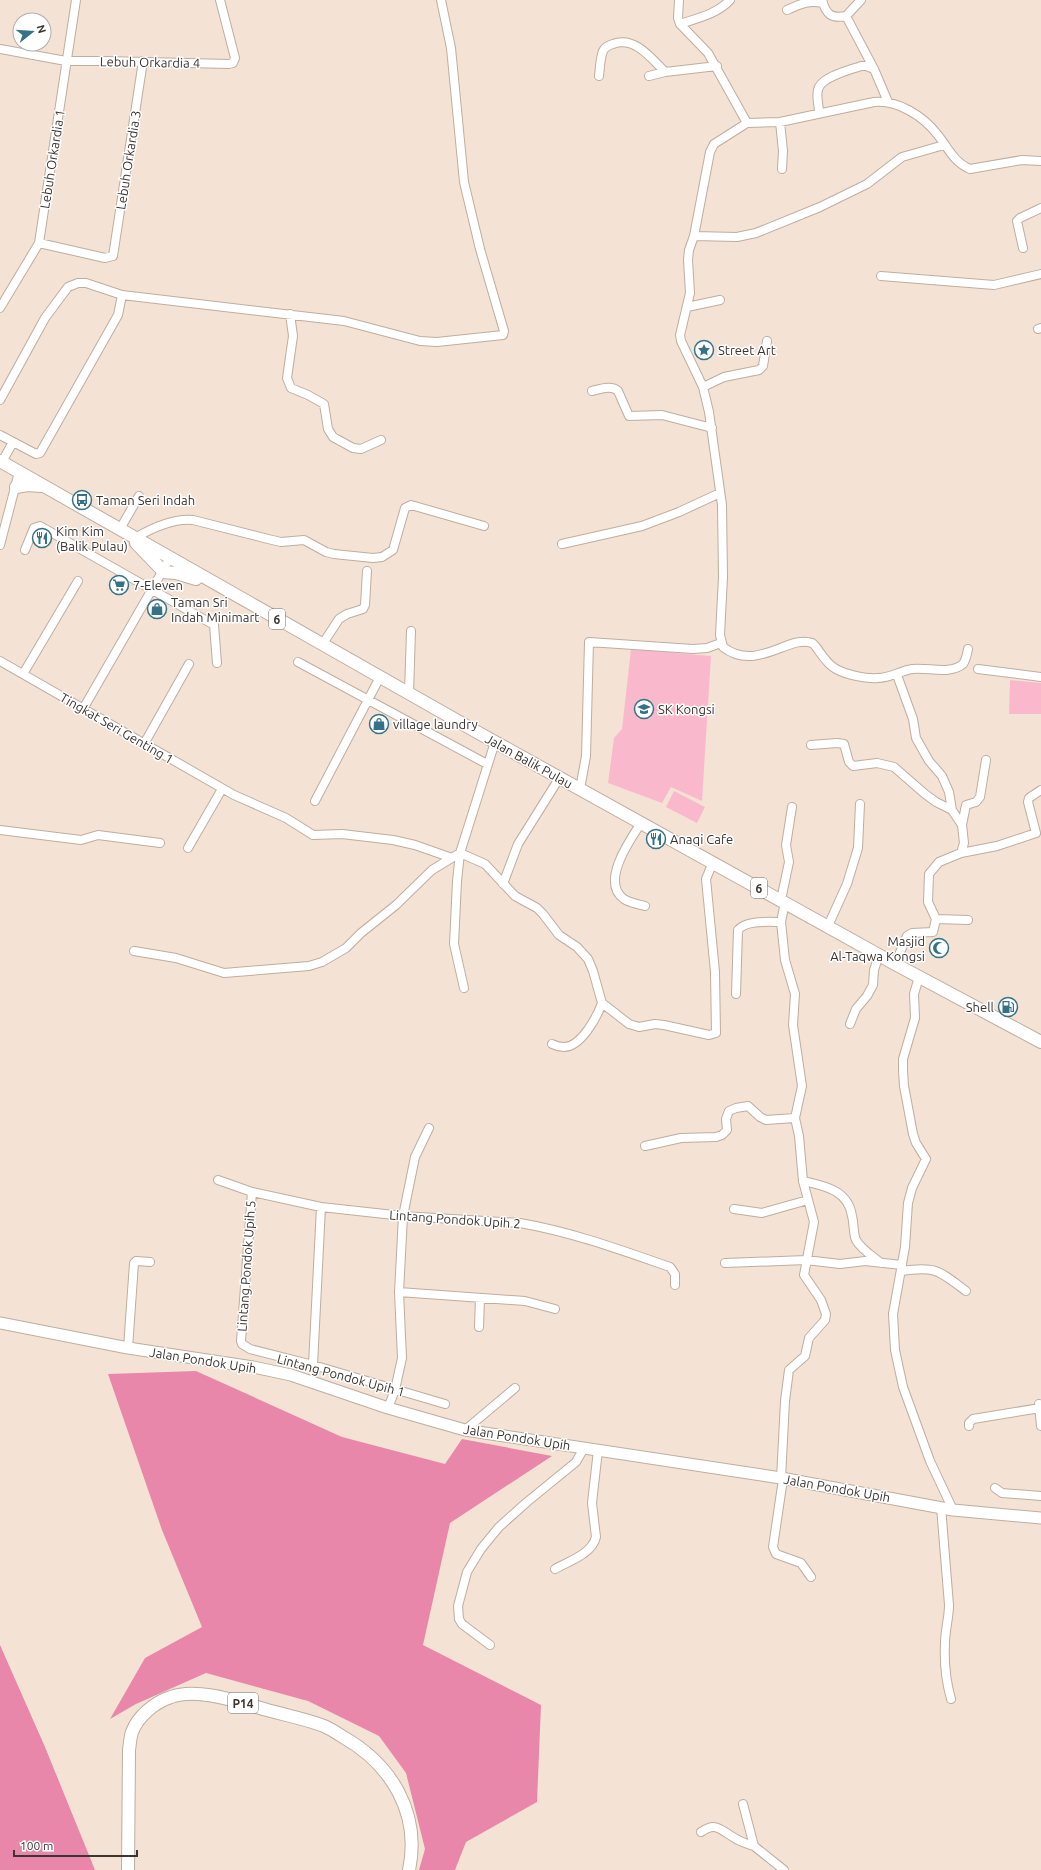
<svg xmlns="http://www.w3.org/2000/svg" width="1041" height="1870" viewBox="0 0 1041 1870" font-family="Ubuntu,sans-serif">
	<rect width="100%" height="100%" fill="#f4e3d5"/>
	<path fill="#fab8cd" d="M631,649L711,656L702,801L671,787L662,803L608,783L614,738L622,729Z
		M1010,680L1041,683V714H1009Z
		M674,791L705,807L697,823L666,807Z"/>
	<path fill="#e887a9" d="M196,1371L342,1437L445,1464L462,1439L552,1456L450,1523L423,1645L541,1705L537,1802L466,1842L455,1870H419L425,1849L406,1773L379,1736L308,1701L206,1673L136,1704L110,1719L145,1658L202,1627L162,1530L108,1374Z
		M0,1645L45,1747L95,1870H0Z"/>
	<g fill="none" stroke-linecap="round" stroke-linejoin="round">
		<g stroke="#beaea0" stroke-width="10">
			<path id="street" d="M679,0L678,18L680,24L708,53L747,123
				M822,0C826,14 831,19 846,16L874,69L888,102
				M787,10C800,4 809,0 823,3
				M846,16L861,0
				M680,24C698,18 717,14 730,0
				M0,49L66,61H106L229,64L233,63L235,58L220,0
				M599,76C600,68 600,59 603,51C605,47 609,45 613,44C635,36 651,58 665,72
				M649,76L665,72L717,66
				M819,112C819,106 816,96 818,90C820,77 850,70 861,66H866L874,69
				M780,122L783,151L782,169
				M694,236L737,237L756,233L820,207L867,184L902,157L944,145
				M39,243L105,258L113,256L143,61
				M1023,248L1017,221L1020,218L1041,208
				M881,276L994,285L1041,274
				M687,307L720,300
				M0,308L39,243L76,0
				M290,314L293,336L287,378L291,388L308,395L324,404L328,429L333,437L353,448L361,449L381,440
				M1038,329L1041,328
				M703,387L724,377L759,370L763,366L767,341
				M592,391C601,389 611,385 618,391L629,416L662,415L712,428
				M0,400L45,318L68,287L78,283H86L122,295L344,321L420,341L437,342L503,335L504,331L480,249L464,182L451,48L441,0
				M0,435L36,454L40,453L118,315L122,295
				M2,462L13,442
				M120,529L139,496
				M135,538C152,528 174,518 193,520L268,539L281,542L304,540L326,552L334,554L373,558L382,557L393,550L405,508L411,505L484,526
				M562,544L642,526L679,512L720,493
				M0,545L19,472
				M25,550L34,528L40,526L214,625L217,663
				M322,645L339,619L347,614L363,609L365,605L367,571
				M968,649C967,654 966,660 963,664C950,675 928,667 912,669C900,671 890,678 878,678C866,679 847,675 836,669C824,663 817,645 812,643C789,634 757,673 723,647L720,635L723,577L722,505L709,412L703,387L681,341L680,335L690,293L688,260L689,250L694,236L710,152L714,144L747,123L780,122L874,102C898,100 923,116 937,134C948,147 953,162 970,169L1022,160L1041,161
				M0,661L234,795L286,818L313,835L342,834L393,840L415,845L452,858
				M298,662L487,764
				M978,669L1041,677
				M23,674L78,581
				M409,693L411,631
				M83,709L170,558
				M144,744L189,664
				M811,745L837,743L844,744L849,762L853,766L877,763L894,767L925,794L936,802L952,810
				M580,789L586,756L589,642L693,649L707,648L721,643
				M315,801L380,677
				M641,823C630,840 600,882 624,899C630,903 638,904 645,906
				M962,825L966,805L976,802L980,797L986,760
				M0,830L81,840L98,835L160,843
				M188,848L222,789
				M961,853L997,846L1036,833L1028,802L1029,798L1041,790
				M503,884L518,844L560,777
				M781,900L789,862L786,845L792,807
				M936,919L968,920
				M828,926L847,884L858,848L860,804
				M134,951L176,958L224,973L309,966L322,962L346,948L361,933L396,905L432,870L460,853L495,742
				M895,964L907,936L912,933L933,932L936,919L928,902L929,874L939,862L961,853L964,843L962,825L952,810L949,792L942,776L929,761L916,738L913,719L897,675
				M919,977L914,994L915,1018L903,1059V1071L904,1086L913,1134L916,1143L926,1159L912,1188L908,1203L905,1247L893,1314L895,1350L903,1387L930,1461L953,1510
				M464,988L454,944L457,881L460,853L485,864L515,896L537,908L543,914L559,935L577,947L588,959L593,971L602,1003L629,1024L639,1027L655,1024L664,1025L709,1035L716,1033L715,972L706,879L713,862
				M736,994L738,930C746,920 769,922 781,922
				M850,1024L856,1009L867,996L873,985L874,970L879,955
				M552,1044C556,1046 560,1047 564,1047C581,1047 597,1017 602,1003
				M645,1146L681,1138L716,1137L722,1135L727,1130L726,1119L729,1111L736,1108L748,1106L760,1117L766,1120L795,1118
				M218,1180L252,1192L321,1207L403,1216L520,1223C572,1232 621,1250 670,1267L675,1274V1285
				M803,1181C825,1186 848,1190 852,1216C854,1223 853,1233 856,1240C861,1249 872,1256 881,1263
				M252,1192L241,1341L242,1344L250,1349L313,1365L445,1404
				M734,1209L762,1213L808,1200
				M725,1263L806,1260L840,1264L865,1261L902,1265
				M901,1271C936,1266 938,1270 966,1291
				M399,1292L525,1301L555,1309
				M479,1327L480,1298
				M128,1348L134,1263L136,1261L150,1262
				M313,1365L321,1207
				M1039,1404L1041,1426
				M388,1408L395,1390L402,1358L399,1292L403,1216L415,1157L429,1128
				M969,1426V1423L973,1419L1040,1408
				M465,1430L515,1388
				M781,1478L785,1401L789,1370L805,1356L809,1338L825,1320L826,1314L821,1300L804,1275L814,1222L803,1181L799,1136L795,1118L802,1086L793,1025L795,994L785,960L781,922L785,902
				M783,1479L773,1547L776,1554L801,1563L811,1577
				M995,1488L1002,1493L1041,1496
				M941,1507L949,1605C949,1618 945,1630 945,1643C944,1661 946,1681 951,1699
				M555,1569C569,1561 592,1554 596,1537L592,1503L598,1450
				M490,1645L462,1624L459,1619L458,1606L467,1572L481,1549L499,1527L527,1502L576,1462L584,1448
				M743,1804L754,1846L784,1870
				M701,1832C716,1822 719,1829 733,1837C740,1842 747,1844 754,1846"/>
		</g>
		<g stroke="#beaea0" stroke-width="13">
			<path id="secondary" d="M0,1323L128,1348L253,1367L291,1375L388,1408L465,1430L781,1478L953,1510L1041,1518"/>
		</g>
		<g stroke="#beaea0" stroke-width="14">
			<path id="primary" d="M0,461L477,732L895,964L1041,1042
				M16,487L28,485L41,486
				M136,543L163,571
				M162,572L176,573L196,579
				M128,1870L129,1750C130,1744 130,1738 132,1732C138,1716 155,1702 171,1697C196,1688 233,1700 257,1707C279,1714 303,1718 324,1726C331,1729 337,1733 343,1737C391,1764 421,1813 409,1870"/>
		</g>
		<use href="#street" stroke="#fff" stroke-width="8"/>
		<use href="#secondary" stroke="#fff" stroke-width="11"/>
		<use href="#primary" stroke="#fff" stroke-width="12"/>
	</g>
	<defs>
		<g id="sight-ring" transform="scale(1)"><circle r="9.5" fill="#fff" stroke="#357288" stroke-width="1.5"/><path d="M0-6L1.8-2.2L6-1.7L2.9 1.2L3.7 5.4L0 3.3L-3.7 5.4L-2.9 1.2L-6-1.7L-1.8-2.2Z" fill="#357288"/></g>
		<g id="bus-ring" transform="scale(1)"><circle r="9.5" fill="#fff" stroke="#357288" stroke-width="1.5"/><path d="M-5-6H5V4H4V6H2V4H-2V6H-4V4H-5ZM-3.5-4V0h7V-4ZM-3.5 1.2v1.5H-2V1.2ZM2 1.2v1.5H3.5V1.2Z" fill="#357288"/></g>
		<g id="restaurant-ring" transform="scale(1)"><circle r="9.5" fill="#fff" stroke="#357288" stroke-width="1.5"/><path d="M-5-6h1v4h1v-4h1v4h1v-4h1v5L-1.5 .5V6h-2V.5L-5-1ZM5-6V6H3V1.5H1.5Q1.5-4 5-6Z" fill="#357288"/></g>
		<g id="supermarket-ring" transform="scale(1)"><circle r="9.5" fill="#fff" stroke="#357288" stroke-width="1.5"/><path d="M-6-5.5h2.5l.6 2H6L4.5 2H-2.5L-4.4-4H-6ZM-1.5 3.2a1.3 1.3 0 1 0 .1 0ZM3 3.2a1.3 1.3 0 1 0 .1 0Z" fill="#357288"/></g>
		<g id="shop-ring" transform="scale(1)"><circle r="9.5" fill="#fff" stroke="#357288" stroke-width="1.5"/><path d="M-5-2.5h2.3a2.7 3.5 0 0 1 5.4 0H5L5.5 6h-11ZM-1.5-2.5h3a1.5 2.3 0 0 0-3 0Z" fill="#357288"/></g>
		<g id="school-ring" transform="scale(1)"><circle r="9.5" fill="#fff" stroke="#357288" stroke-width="1.5"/><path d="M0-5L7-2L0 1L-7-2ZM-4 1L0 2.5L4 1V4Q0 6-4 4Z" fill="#357288"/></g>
		<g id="mosque-ring" transform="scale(1)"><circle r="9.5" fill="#fff" stroke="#357288" stroke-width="1.5"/><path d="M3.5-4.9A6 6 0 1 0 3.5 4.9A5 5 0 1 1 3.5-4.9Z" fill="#357288"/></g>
		<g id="fuel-ring" transform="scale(1)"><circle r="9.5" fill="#fff" stroke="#357288" stroke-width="1.5"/><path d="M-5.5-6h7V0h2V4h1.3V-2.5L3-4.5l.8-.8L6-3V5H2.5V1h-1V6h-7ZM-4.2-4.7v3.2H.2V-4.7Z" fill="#357288"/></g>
	</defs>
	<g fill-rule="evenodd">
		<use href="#sight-ring" x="704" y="350"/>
		<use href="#bus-ring" x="82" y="500"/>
		<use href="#restaurant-ring" x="42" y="538"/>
		<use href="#supermarket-ring" x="119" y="585"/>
		<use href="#shop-ring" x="157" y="609"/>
		<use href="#school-ring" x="644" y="709"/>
		<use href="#shop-ring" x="379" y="724"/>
		<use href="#restaurant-ring" x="656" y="839"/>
		<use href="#mosque-ring" x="939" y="948"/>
		<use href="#fuel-ring" x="1008" y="1007"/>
	</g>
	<g text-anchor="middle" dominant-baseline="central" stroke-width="3" stroke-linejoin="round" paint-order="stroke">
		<g fill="#fff" stroke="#76726e" stroke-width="1">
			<rect x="269" y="609" width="16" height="20" rx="3"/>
			<rect x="751" y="878" width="16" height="20" rx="3"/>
			<rect x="228" y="1693" width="30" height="20" rx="3"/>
		</g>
		<g font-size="12" font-weight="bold" fill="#3c3530">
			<text x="277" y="619">6</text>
			<text x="759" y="888">6</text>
			<text x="243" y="1703">P14</text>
		</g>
		<g font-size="13" fill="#3c3530" stroke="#fff">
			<text transform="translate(150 62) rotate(1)">Lebuh Orkardia 4</text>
			<text transform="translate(52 159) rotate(-81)">Lebuh Orkardia 1</text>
			<text transform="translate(128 160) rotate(-81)">Lebuh Orkardia 3</text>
			<text transform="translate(117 728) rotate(30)">Tingkat Seri Genting 1</text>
			<text transform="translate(529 761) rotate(29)">Jalan Balik Pulau</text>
			<text transform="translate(455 1219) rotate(4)">Lintang Pondok Upih 2</text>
			<text transform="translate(246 1266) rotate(-86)">Lintang Pondok Upih 5</text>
			<text transform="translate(203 1360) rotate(9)">Jalan Pondok Upih</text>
			<text transform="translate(341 1375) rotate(15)">Lintang Pondok Upih 1</text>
			<text transform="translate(517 1437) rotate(9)">Jalan Pondok Upih</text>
			<text transform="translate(837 1488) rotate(10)">Jalan Pondok Upih</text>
		</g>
		<g font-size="13" fill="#3c3530" stroke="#fff" text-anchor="start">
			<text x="718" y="350">Street Art</text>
			<text x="96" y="500">Taman Seri Indah</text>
			<text x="56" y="531">Kim Kim<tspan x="56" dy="15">(Balik Pulau)</tspan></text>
			<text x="133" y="585">7-Eleven</text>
			<text x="171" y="602">Taman Sri<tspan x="171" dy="15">Indah Minimart</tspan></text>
			<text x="658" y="709">SK Kongsi</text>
			<text x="393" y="724">village laundry</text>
			<text x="670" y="839">Anaqi Cafe</text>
			<text x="925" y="941" text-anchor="end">Masjid<tspan x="925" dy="15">Al-Taqwa Kongsi</tspan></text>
			<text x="994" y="1007" text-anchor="end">Shell</text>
		</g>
	</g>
	<g transform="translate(32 32) rotate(73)"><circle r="19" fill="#ffffff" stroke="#b1aeac"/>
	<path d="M0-3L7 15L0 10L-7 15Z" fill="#357288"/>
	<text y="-6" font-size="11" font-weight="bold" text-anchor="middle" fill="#3c3530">N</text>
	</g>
	<path d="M14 1850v6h123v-6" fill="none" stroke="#3c3530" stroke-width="2"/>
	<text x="20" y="1850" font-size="12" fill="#3c3530" stroke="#ffffff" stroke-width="3" paint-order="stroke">100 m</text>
</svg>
